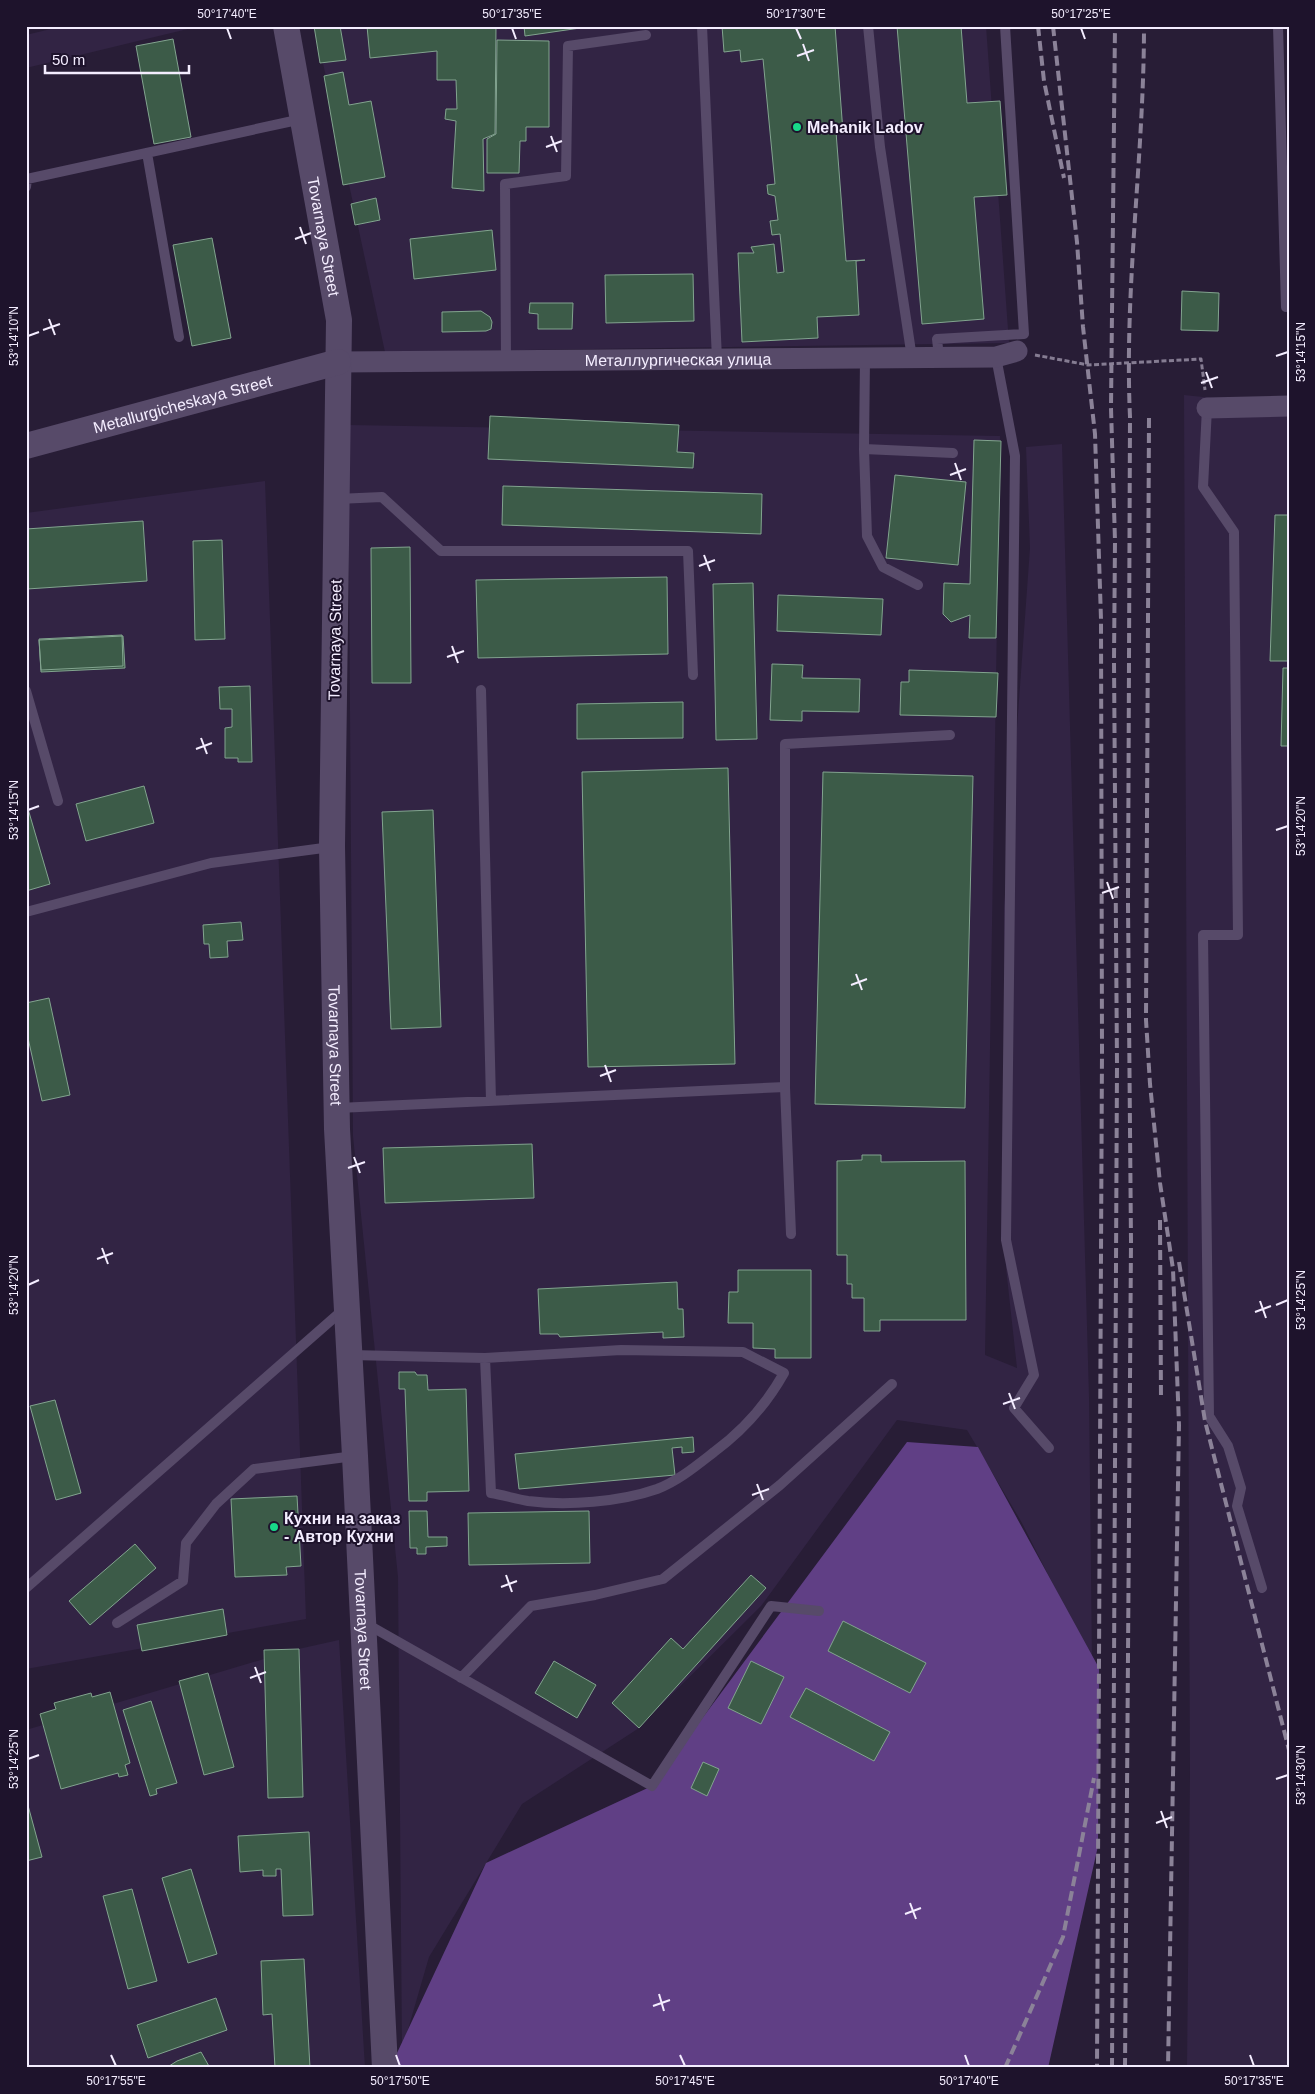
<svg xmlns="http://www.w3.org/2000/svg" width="1315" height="2094" viewBox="0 0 1315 2094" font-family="Arial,sans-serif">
	<rect width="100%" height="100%" fill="#281d36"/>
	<path fill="#322444" d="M63,26H196V27L26,68V35Z
		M315,26H986L1009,343L385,352Z
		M1184,395L1289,406V2068H1187L1190,1774Z
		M348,425L1000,436L985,1355L1017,1368L1006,1268L1004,908L1030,548L1026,447L1062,444L1089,1397L1092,1662L1022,1523L967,1430L897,1420L761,1606L636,1730L522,1804L429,1957L402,2050L398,1577L353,1136Z
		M265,481L306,1619L26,1669V513Z
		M339,1640L365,2068H26V1730L294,1650Z"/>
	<path fill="#603f85" d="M907,1442L978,1447L1099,1668L1098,1846L1048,2068H390L486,1863L652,1786Z"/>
	<path fill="#3c5b48" stroke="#82a48f" d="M314,26H340L346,60L320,63Z
		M367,26H496L495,134L483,139L484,191L452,188L456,121L445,119L446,109H457L456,80H437V51L370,58Z
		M524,26H594L525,36Z
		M722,26H835L843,132H836L846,261L865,260L856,261L859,315L817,317L818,338L742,342L738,253H754L751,247L774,244L777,273L784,272L780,234L772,235L770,221L778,220L775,196L768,194L767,185L775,184L763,59L741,62L740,50L724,52Z
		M897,26H961L967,103L1000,101L1007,195L974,197L984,319L922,324Z
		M173,39L191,137L154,144L136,46Z
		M497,40L549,41V127H526V141H520L519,173H487V139L496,134Z
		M343,72L349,105L371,101L385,177L343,185L324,76Z
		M376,198L380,220L355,225L351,204Z
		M492,230L496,270L414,279L410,239Z
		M212,238L231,338L192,346L173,245Z
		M693,274L694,321L606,323L605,275Z
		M1182,291L1219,293L1218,331L1181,330Z
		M530,303H573L572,329H538V314L529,313Z
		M481,311L490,317L492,322L491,329L486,331L442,332V312Z
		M490,416L679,425L677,452L694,453L693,468L488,459Z
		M974,440L1001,441L996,638H969L970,615L951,622L943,614L944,583L970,584Z
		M895,475L966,482L958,565L886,558Z
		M503,486L762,494L761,534L502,525Z
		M1275,515H1289V661H1270Z
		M143,521L147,581L27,589L26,529Z
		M222,540L225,639L195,640L193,541Z
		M410,547L411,683H372L371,548Z
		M667,577L668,654L478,658L476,580Z
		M753,583L757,739L716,740L713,584Z
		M778,595L883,599L881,635L777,631Z
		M122,635L123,666L41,670L39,639Z
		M123,636L125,668L41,672L39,640Z
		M772,664L803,665L802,678L860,679L859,712L802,711V721L770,720Z
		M1283,668H1289V746H1281Z
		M909,670L998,673L996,717L900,715L901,682H909Z
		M250,686L252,762H238V758H225V728L232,727V709H220L219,687Z
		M683,702V738L577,739V704Z
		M728,768L735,1064L588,1067L582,772Z
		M823,772L973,776L965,1108L815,1104Z
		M144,786L154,823L86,841L76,804Z
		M26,802L50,884L26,891Z
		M433,810L441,1027L391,1029L382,812Z
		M241,922L243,940L227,941L228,957L210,958L209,944H204L203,925Z
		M49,998L70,1095L42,1101L26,1029V1003Z
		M532,1144L534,1198L385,1203L383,1148Z
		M862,1155H881V1162L965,1161L966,1320H880V1331H864V1298H852V1284H847V1255H837V1161L862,1160Z
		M738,1270H811V1358H775V1349L753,1348V1323H728L729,1292H738Z
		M677,1282L678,1309H683L684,1337L663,1338V1332L560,1337L558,1334H540L538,1289Z
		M399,1372H415L417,1375H427L428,1390L466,1389L469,1491L427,1492V1501H409L405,1389H399Z
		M55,1400L81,1493L56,1500L30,1406Z
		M693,1437L694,1452L682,1453V1447L672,1448L675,1475L519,1489L515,1454Z
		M297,1496L301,1566L286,1567L287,1575L235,1577L231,1499Z
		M409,1511H427L428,1537H447V1546L426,1547V1554H417V1548H410Z
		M589,1511L590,1563L469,1565L468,1513Z
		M135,1544L156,1568L90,1625L69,1601Z
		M751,1575L766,1588L639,1728L612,1703L671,1638L683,1649Z
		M223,1609L227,1635L142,1651L137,1625Z
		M843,1621L926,1663L910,1693L828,1651Z
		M299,1649L303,1797L268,1798L264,1650Z
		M554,1661L596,1685L577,1718L535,1693Z
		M751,1661L784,1677L761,1724L728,1708Z
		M208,1673L234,1767L204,1775L179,1681Z
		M806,1688L890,1732L874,1761L790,1717Z
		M110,1692L130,1763L125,1765L128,1775L119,1777L118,1773L61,1789L40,1714L56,1709L54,1703L91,1693L92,1697Z
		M151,1701L177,1783L156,1789L157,1794L150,1796L123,1710Z
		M703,1762L719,1769L707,1796L691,1788Z
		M26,1798L42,1857L26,1861Z
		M309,1832L313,1915L283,1916L281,1869H276V1876H263V1870L240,1872L238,1836Z
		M191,1869L217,1954L188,1963L162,1878Z
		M132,1889L157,1981L128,1989L103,1896Z
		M304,1959L310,2068H275L272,2014L263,2015L261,1961Z
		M216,1998L227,2030L148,2058L137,2025Z
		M201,2052L210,2068H166L177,2061Z"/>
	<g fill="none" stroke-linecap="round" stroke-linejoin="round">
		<path stroke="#857c92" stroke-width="3" stroke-dasharray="5 2.5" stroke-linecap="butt" d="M1035,355L1088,365L1201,359L1205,390"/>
		<path stroke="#574a69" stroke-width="10" d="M702,26L717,359
			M868,26L880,147L912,358
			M1278,26L1286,307
			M147,153L179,337
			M26,187L27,179L302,119
			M939,357L937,339L1024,334L1005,26
			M996,357L1015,456L1006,1240L1034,1375L1014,1408L1049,1448
			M865,358L864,449L867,536L883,567L918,585
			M506,361L505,184L566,176L568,46L646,35
			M1207,408L1203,487L1234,532L1238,935H1203L1209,1416L1228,1446L1241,1488L1237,1506L1262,1588
			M864,449L953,453
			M337,499L382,497L441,551H688L693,675
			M481,690L491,1101
			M26,691L58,801
			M26,912L211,863L331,847
			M785,1087V744L950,735
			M338,1108L785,1087L791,1234
			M350,1355L485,1358L621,1350L743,1352L784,1373C766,1405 744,1430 714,1452C696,1466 678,1481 657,1489C620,1502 567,1506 528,1501C516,1499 503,1495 491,1493L485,1358
			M26,1588L344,1309
			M117,1623L183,1581L186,1543L216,1504L254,1469L354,1456
			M365,1623L652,1786L771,1606L819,1611
			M461,1678L531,1606L595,1595L663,1579L780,1485L892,1384"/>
		<g stroke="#574a69" stroke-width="21">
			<path id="s1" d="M338,362L996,357L1017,351"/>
			<path d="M1207,408L1289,406"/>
		</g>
		<g stroke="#574a69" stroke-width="26">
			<path id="s2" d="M286,26L339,320L332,846L337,1129L355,1456L385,2068"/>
			<path id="s3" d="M26,446L338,362"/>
		</g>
		<path stroke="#8b8298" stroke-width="4" stroke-dasharray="10 5" stroke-linecap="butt" d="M1038,26L1044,81L1064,178
			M1053,26L1077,242L1083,327L1095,434L1101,619L1102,1051L1097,2068
			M1149,418L1146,1020L1150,1084L1160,1183L1173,1269L1179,1425L1168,2068
			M1160,1220L1161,1400
			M1179,1262L1205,1421L1289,1750
			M1005,2068L1063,1937L1094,1778
			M1112,2068L1117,1065L1114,661L1115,541L1111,408L1115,26
			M1125,2068L1131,1242L1128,902L1130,417C1124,287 1144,157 1144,26"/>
	</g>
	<path fill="none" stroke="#f4edff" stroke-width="2" d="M227,28L231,39M512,28L516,39M796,28L801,39M1081,28L1085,39M803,44L809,61M797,56L814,50M551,136L557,152M546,147L562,141M300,227L306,244M295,239L311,233M49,319L55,335M43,330L60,324M28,336L39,332M1276,356L1288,352M1206,372L1212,388M1201,383L1218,377M955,463L961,480M950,475L966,469M704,555L710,571M699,566L715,560M452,646L458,663M447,657L464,651M201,738L207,754M196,749L212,743M28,810L39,806M1276,830L1288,826M1107,882L1113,899M1102,893L1119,887M856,974L862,990M851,985L867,979M605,1065L611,1082M600,1076L616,1070M354,1157L360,1173M348,1168L365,1162M102,1248L108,1264M97,1259L113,1253M28,1285L39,1280M1260,1301L1266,1318M1276,1305L1288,1300M1255,1312L1271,1306M1009,1393L1015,1409M1003,1404L1020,1398M757,1484L763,1500M752,1495L769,1489M506,1575L512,1592M501,1587L517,1581M255,1667L261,1683M250,1678L266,1672M28,1759L39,1755M1276,1779L1288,1775M1161,1811L1167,1828M1156,1823L1172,1817M910,1903L916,1919M905,1914L921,1908M659,1994L664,2011M653,2006L670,2000M111,2055L116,2066M396,2055L400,2066M680,2055L685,2066M965,2055L969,2066M1250,2055L1254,2066"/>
	<g fill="#18d989" stroke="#1e132c" stroke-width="2">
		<circle cx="797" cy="127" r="5"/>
		<circle cx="274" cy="1527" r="5"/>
	</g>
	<g text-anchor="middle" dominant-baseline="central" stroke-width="4" stroke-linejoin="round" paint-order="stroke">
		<g font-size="16" font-weight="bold" fill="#f4edff" stroke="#1e132c" text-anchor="start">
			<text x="807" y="127">Mehanik Ladov</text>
			<text x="284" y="1518">Кухни на заказ<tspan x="284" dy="18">- Автор Кухни</tspan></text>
		</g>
		<g font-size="16" fill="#f4edff" stroke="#1e132c">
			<text stroke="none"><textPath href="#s2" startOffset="214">Tovarnaya Street</textPath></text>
			<text stroke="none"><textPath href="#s1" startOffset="340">Металлургическая улица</textPath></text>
			<text stroke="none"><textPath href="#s3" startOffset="162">Metallurgicheskaya Street</textPath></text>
			<text transform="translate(335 640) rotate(-89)">Tovarnaya Street</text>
			<text stroke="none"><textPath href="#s2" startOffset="1024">Tovarnaya Street</textPath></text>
			<text stroke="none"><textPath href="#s2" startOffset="1609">Tovarnaya Street</textPath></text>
		</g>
	</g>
	<rect width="1315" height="2094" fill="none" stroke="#1e132c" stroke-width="55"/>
	<path d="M45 65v8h144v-8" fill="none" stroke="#f4edff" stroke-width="2.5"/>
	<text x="52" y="65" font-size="15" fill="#f4edff" stroke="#1e132c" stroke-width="4" paint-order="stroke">50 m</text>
	<rect x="28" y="28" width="1260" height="2038" fill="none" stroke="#f4edff" stroke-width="2"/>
	<g font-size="12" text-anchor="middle" fill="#f4edff">
		<text x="227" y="18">50°17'40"E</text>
		<text x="512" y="18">50°17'35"E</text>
		<text x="796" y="18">50°17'30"E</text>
		<text x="1081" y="18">50°17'25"E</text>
		<text transform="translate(14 336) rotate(-90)" y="4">53°14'10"N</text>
		<text transform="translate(1301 352) rotate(-90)" y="4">53°14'15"N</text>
		<text transform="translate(14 810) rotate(-90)" y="4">53°14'15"N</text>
		<text transform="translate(1301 826) rotate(-90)" y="4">53°14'20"N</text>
		<text transform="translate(14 1285) rotate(-90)" y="4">53°14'20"N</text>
		<text transform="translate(1301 1300) rotate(-90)" y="4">53°14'25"N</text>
		<text transform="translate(14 1759) rotate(-90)" y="4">53°14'25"N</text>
		<text transform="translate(1301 1775) rotate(-90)" y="4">53°14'30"N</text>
		<text x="116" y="2085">50°17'55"E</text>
		<text x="400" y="2085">50°17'50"E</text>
		<text x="685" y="2085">50°17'45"E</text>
		<text x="969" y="2085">50°17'40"E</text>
		<text x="1254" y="2085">50°17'35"E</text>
	</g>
</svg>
